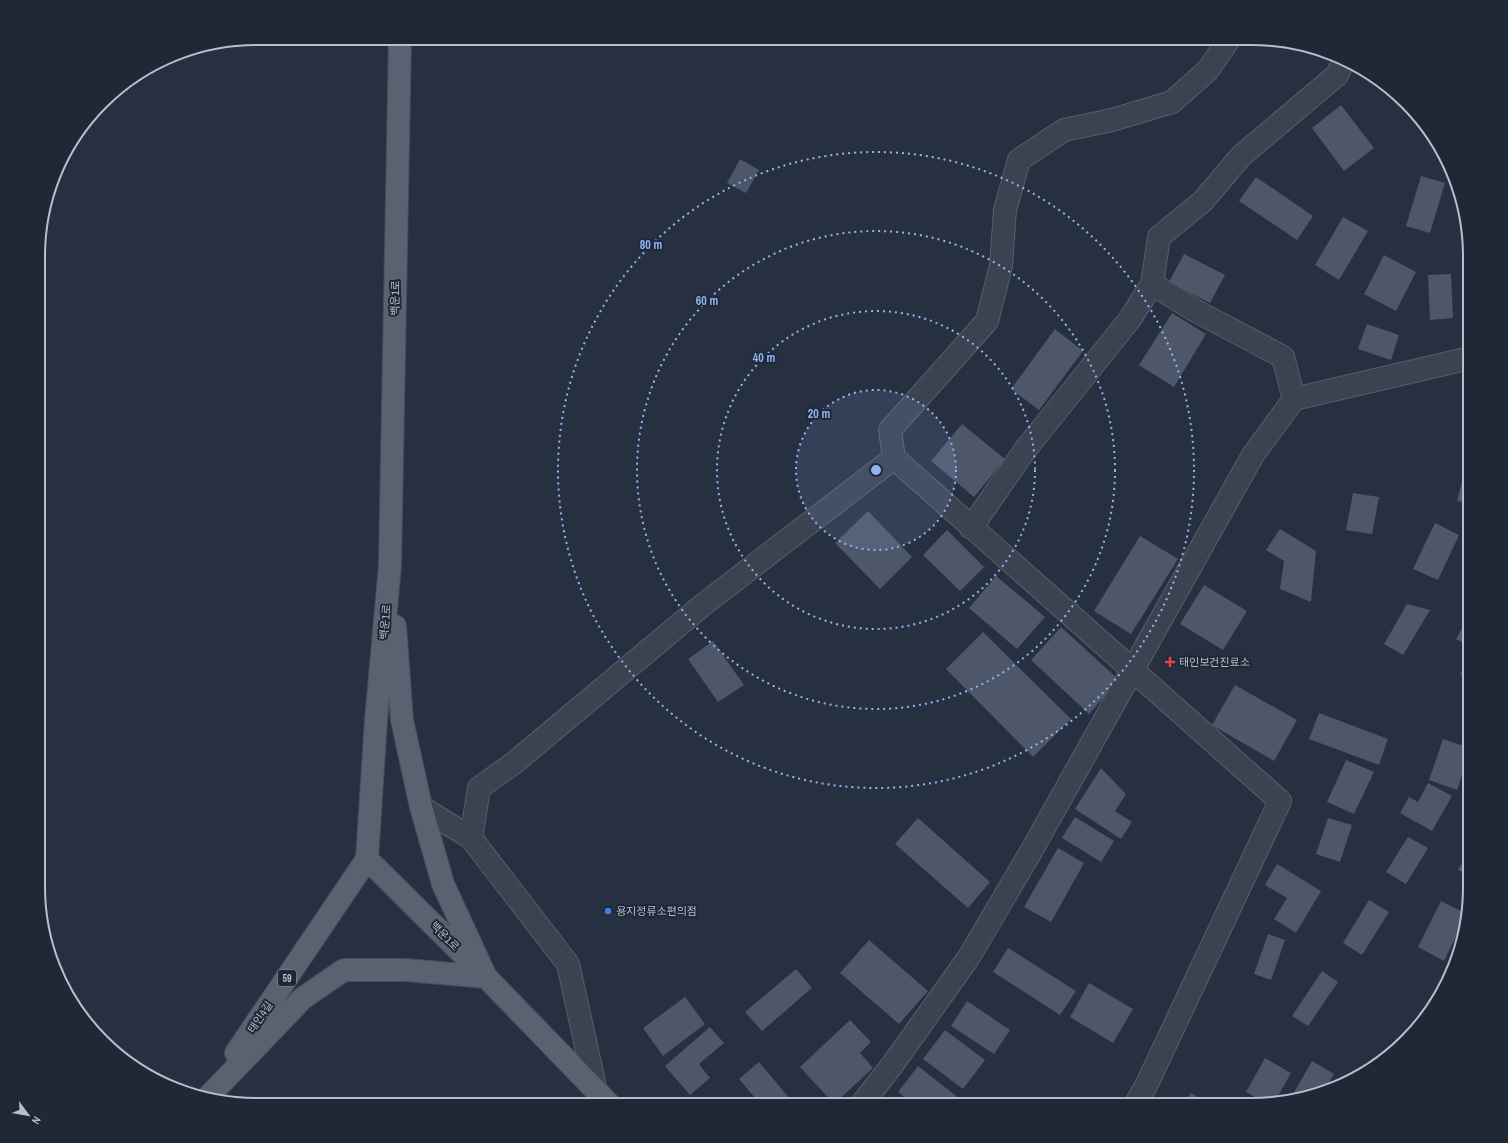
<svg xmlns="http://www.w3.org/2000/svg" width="1508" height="1143" viewBox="0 0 1508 1143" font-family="'Archivo Narrow','Noto Sans KR',sans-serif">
	<rect width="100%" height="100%" fill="#273041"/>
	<path fill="#4d5769" d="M1341,105L1374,148L1344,171L1312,128Z
		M740,159L759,170L746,193L727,183Z
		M1421,176L1445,183L1430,233L1406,226Z
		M1256,177L1313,216L1297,240L1239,201Z
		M1343,217L1368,231L1339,280L1315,265Z
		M1184,254L1225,275L1210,303L1169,282Z
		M1384,255L1416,272L1396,311L1364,294Z
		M1451,274L1453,318L1430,320L1428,275Z
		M1172,313L1206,334L1174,387L1139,365Z
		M1367,324L1399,335L1391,360L1358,349Z
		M1055,329L1083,351L1039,410L1011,389Z
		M962,424L1005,459L974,497L931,461Z
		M1469,454H1470V504L1457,501Z
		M1353,493L1379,497L1372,534L1346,530Z
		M868,511L912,557L880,589L835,543Z
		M1435,523L1459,535L1438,580L1413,569Z
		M1280,529L1316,551L1311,602L1280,589L1284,561L1266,550Z
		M947,530L984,567L960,591L923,555Z
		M1140,536L1178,559L1131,634L1094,611Z
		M996,576L1045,617L1017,649L969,608Z
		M1204,585L1247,611L1223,650L1180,624Z
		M1407,604L1430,610L1403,655L1384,644Z
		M1465,623L1470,626V646L1456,639Z
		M1061,627L1119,680L1089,714L1031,660Z
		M983,632L1071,719L1033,757L946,669Z
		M713,641L744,685L718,702L688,659Z
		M1470,656V680L1460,674Z
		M1235,685L1297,720L1274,761L1212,725Z
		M1319,713L1388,739L1379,765L1309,739Z
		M1443,739L1470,748V752L1457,790L1429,780Z
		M1346,760L1374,772L1354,814L1327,802Z
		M1101,768L1126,794L1115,811L1132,822L1121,839L1075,809Z
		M1428,783L1452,796L1432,831L1400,813L1409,797L1418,802Z
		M1075,817L1114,841L1101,862L1062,838Z
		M918,818L990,882L968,908L895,844Z
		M1328,818L1352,825L1340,862L1316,854Z
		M1408,837L1428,848L1406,884L1386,872Z
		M1470,847V876L1458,870Z
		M1058,848L1084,863L1051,922L1024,907Z
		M1277,864L1321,891L1296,933L1274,919L1287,898L1265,885Z
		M1369,900L1389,912L1362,955L1343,943Z
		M1441,901L1467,914L1444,961L1418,947Z
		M1268,934L1285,940L1271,980L1254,974Z
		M869,940L928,991L899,1024L840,973Z
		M1008,948L1076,991L1060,1015L993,972Z
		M796,969L812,988L762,1031L745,1012Z
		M1322,971L1338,982L1308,1026L1292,1016Z
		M1089,983L1133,1009L1113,1043L1070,1017Z
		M685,997L705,1024L663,1056L643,1028Z
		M967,1001L1010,1030L994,1054L951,1026Z
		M850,1020L871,1042L860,1053L873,1068L834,1104L800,1067Z
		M710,1027L724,1043L699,1064L710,1078L690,1095L665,1066Z
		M945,1030L985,1060L963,1089L923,1059Z
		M1265,1058L1291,1073L1274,1103L1267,1104L1246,1092Z
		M1312,1061L1334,1074L1325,1091L1295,1101H1289Z
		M759,1062L795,1105H761L739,1079Z
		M918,1066L965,1103L963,1105H915L898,1092Z
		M1191,1093L1212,1105H1184Z
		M894,1096L904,1105H886Z
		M742,1097L748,1105H732Z"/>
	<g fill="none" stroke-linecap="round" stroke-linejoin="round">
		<g stroke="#565e6b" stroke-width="24">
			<path id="minor" d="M1152,284L1196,311L1283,357L1294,399
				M894,458L1280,801L1146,1086L1135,1105
				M971,528L1025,450L1130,319L1152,284L1159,237L1203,201L1241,156L1337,75L1344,60
				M421,807L471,838
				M596,1091L568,964L471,838L479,788L514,763L704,604L894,458L890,430L987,321L1001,266L1005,210L1019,160L1064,130L1112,120L1172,102L1208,70L1230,38
				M861,1105L893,1064L969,957L1029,855L1253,455L1294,399L1470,358"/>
		</g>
		<g stroke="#454c5a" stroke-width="24">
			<path id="major" d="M400,38L390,565L376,720L367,859L486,977L610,1105
				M236,1053L367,859
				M208,1097L303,998L344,970H406L486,977L443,884L421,807L402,720L395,626"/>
		</g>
		<use href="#minor" stroke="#3b4350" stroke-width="22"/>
		<use href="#major" stroke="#596270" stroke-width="22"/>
	</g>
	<circle cx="876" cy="470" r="80" fill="#92b4f6" fill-opacity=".12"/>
	<g fill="none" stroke="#92b4f6" stroke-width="2" stroke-dasharray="2 4">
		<circle cx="876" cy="470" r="80"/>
		<circle cx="876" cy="470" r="159"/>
		<circle cx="876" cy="470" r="239"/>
		<circle cx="876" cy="470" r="318"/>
	</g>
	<path fill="#e0444e" stroke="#1f2836" stroke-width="1.5" d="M1168 656h4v4h4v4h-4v4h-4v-4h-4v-4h4z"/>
	<circle fill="#3f7fe0" stroke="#1f2836" stroke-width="1.5" cx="608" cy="911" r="4"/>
	<g text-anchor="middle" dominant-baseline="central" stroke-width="4" stroke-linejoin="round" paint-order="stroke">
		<rect fill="#1f2836" stroke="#8a919e" stroke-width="1" x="278" y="970" width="18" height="16" rx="3"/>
		<g font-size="10" font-weight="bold" fill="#b8becb">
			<text x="287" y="978">59</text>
		</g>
		<g font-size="11" fill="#b8becb" stroke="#1f2836">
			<text transform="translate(395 298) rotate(-89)">백운1로</text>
			<text transform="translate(385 622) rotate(-85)">백운1로</text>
			<text transform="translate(445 936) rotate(45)">백운1로</text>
			<text transform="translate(260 1017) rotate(-56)">태인4길</text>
		</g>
		<g font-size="11" fill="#b8becb" stroke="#1f2836" text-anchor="start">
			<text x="1179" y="662">태인보건진료소</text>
			<text x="616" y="911">용지정류소편의점</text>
		</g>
	</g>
	<path d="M0 0H1508V1143H0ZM256 45H1252A211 211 0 0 1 1463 256V887A211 211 0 0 1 1252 1098H256A211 211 0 0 1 45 887V256A211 211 0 0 1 256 45Z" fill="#1f2836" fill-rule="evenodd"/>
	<path fill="none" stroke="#b8becb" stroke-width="2" d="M256 45H1252A211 211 0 0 1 1463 256V887A211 211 0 0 1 1252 1098H256A211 211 0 0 1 45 887V256A211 211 0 0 1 256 45Z"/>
	<circle cx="876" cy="470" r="6" fill="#92b4f6" stroke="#1f2836" stroke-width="2"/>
	<g font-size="12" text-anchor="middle" font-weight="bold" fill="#92b4f6" stroke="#1f2836" stroke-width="4" stroke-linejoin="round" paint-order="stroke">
		<text x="651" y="249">80 m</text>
		<text x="707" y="305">60 m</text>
		<text x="764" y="362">40 m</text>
		<text x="819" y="418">20 m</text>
	</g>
	<g transform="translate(28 1115) rotate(122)" stroke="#1f2836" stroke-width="3" paint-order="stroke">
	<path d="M0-3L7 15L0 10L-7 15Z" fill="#b8becb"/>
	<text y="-6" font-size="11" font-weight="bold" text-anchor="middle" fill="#b8becb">N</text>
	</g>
</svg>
